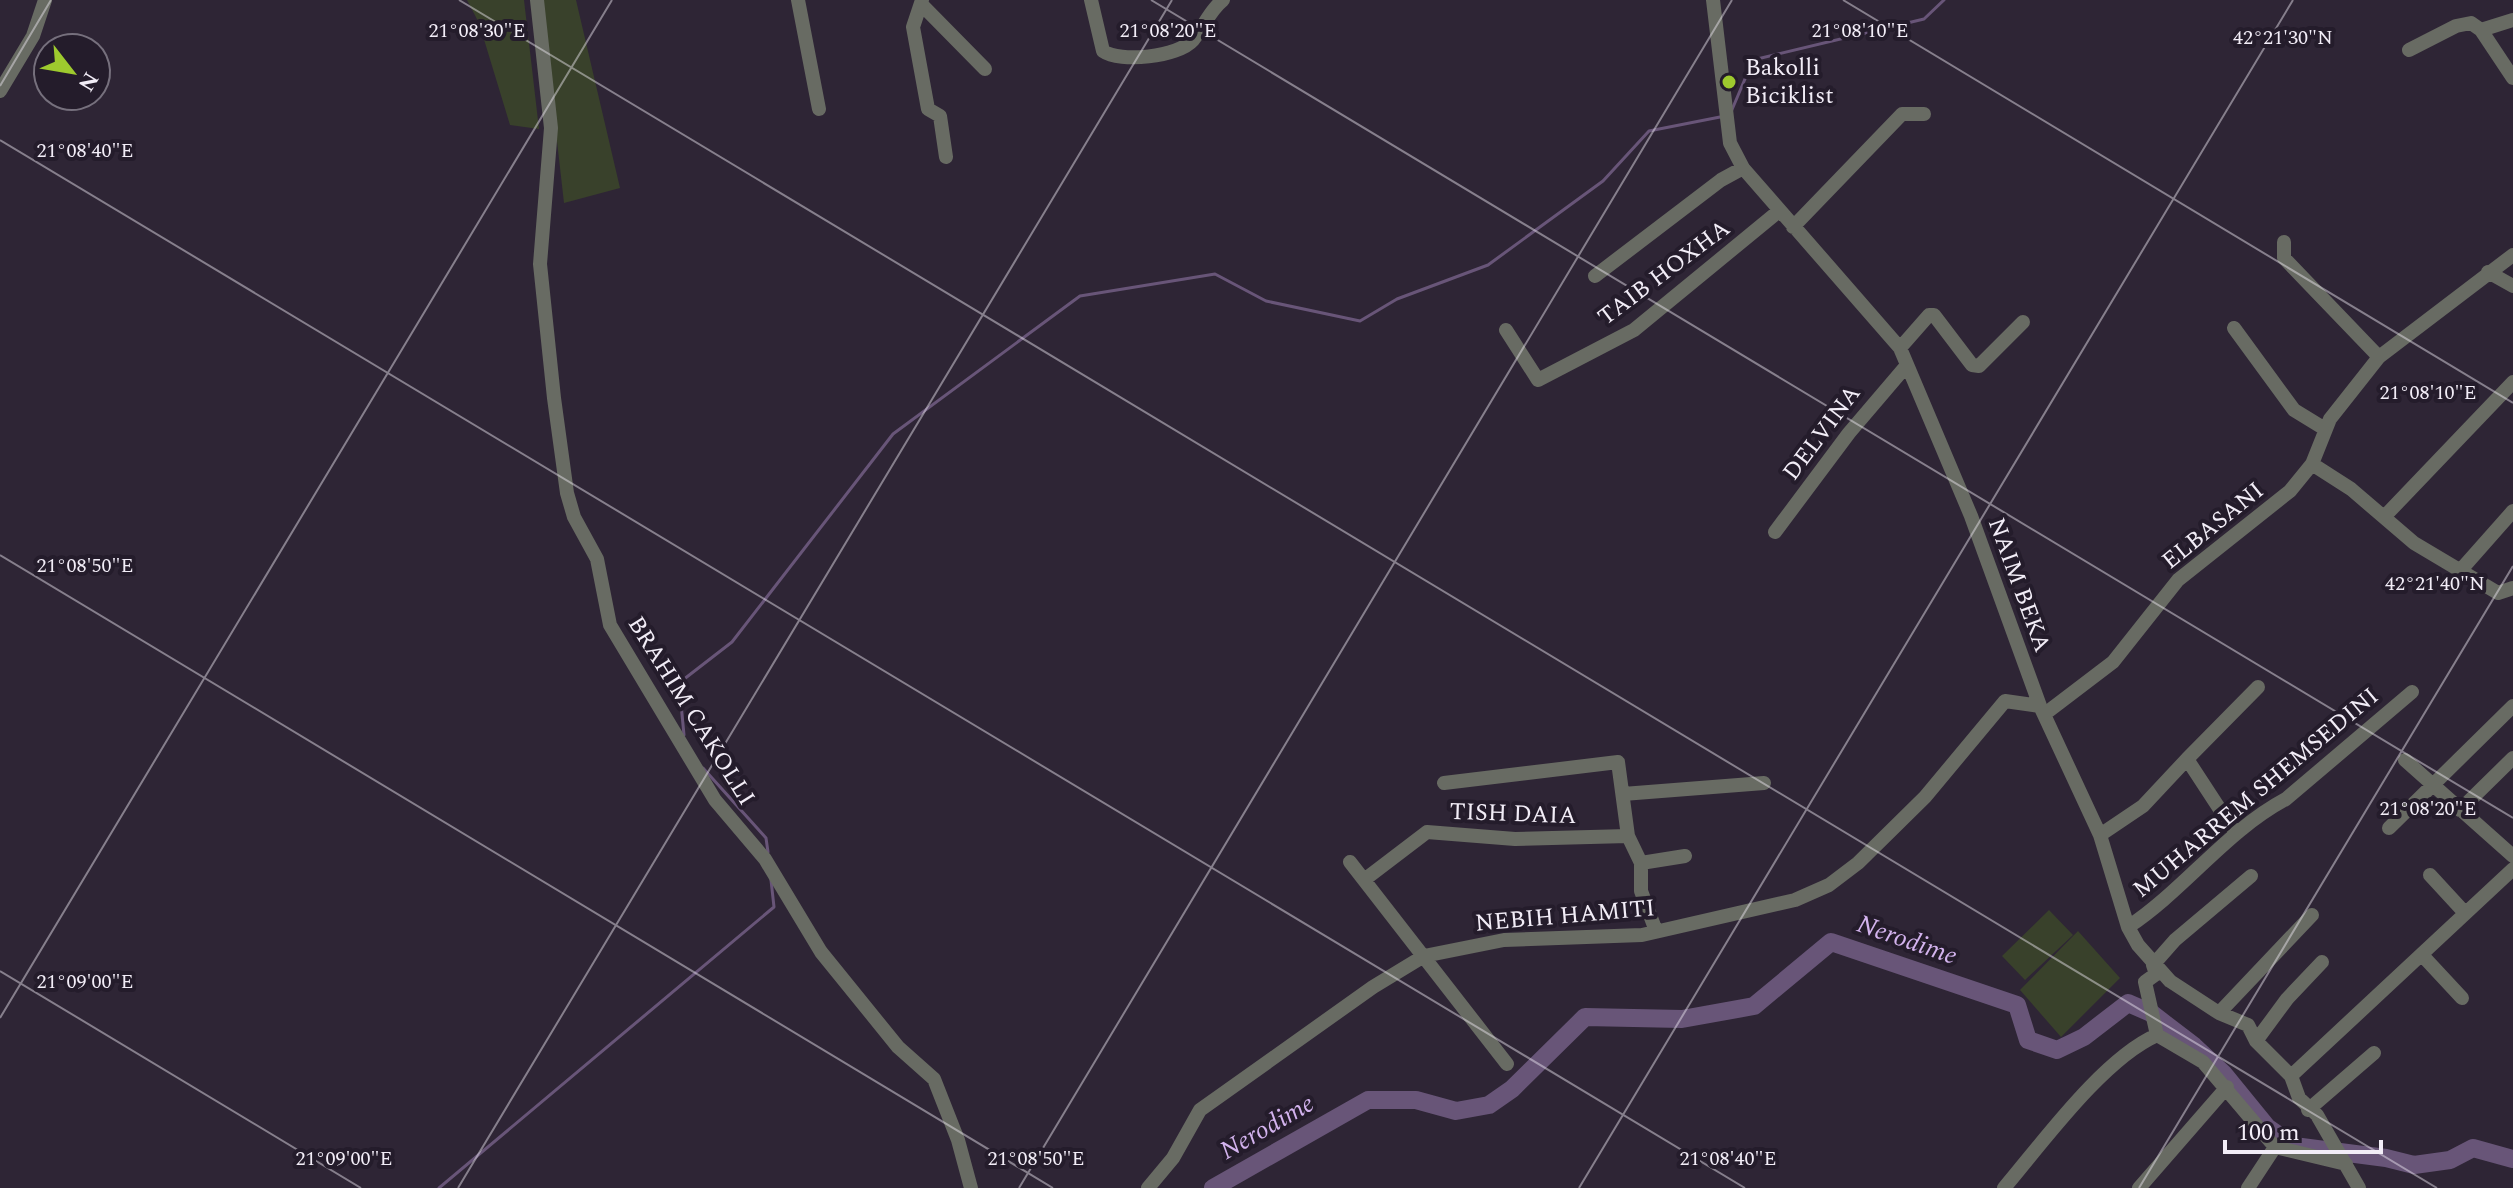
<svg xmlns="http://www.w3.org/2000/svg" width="2513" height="1188" viewBox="0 0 2513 1188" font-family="Spectral,serif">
	<rect width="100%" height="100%" fill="#2e2535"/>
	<path fill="#39412b" d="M467,0H524L539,129L510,125L479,23Z
		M541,0H576L620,188L564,203Z
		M2049,910L2073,935L2025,980L2002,956Z
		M2078,931L2120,978L2061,1037L2020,990Z"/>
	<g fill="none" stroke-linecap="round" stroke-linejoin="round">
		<path stroke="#685578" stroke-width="3" d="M1731,112L1753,60L1924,19L1944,0
			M684,735L679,683L732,642L893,434L1080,296L1215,274L1266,301L1360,321L1397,299L1488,265L1603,181L1649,131L1720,117
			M703,768L766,838L768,852
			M439,1188L774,907L771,880"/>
		<path stroke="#685578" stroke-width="18" d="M1213,1188L1368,1100H1416L1456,1111L1489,1105L1512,1089L1585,1017L1682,1019L1754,1006L1831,942L2017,1005L2028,1040L2057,1050L2084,1037L2128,1003L2151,1013L2194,1046L2223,1073L2267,1127L2294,1146L2386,1158L2414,1165L2450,1160L2473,1148L2513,1159"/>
		<path stroke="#686b63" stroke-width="14" d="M537,0L551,128L540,264L554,398L567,493L574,517L597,559L610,625L715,800L765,859L821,952L898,1047L934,1079L958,1140L971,1188
			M798,0L819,109
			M922,0L913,27L928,109L940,116L946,157
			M1091,0L1103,51C1120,63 1178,57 1193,40C1204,27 1209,11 1223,0
			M1713,0L1730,143L1743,168L1900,348L1971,516L2040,706L2100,835L2128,927L2138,945L2170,981L2219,1013L2248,1025L2256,1041L2291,1076L2299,1098L2317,1115L2359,1188
			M922,5L985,69
			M2481,30L2513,20
			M2409,50L2456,26L2471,23L2481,30L2513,78
			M0,91L33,36L45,0
			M1793,227L1902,114H1924
			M2284,242V258L2379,357
			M2488,272L2513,286
			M1595,276L1721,180L1743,168
			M2234,328L2294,410L2325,429
			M1506,330L1538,380L1634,330L1779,211
			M1900,348L1929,315H1934L1972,365L1979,366L2023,322
			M2312,464L2351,489L2414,543L2498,593L2513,588
			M2385,516L2513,382
			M1775,532L1849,433L1907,365
			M2459,572L2513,511
			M2046,713L2113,662L2178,580L2290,491L2312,464L2330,419L2379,357L2513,255
			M2187,759L2258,687
			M2405,760L2513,856
			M1444,783L1618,762L1628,836L1641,863V891L1656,931
			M1623,794L1764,783
			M2460,810L2513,758
			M2389,828L2513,706
			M2100,835L2143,806L2187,759L2236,834
			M1350,862L1507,1064
			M1641,863L1685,856
			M2430,875L2465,913
			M1364,880L1427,832L1515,839L1628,836
			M2128,927C2184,890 2226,831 2286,799L2412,692
			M2422,955L2462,998
			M2219,1013L2312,915
			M2157,1035L2145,982L2156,974L2153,965L2175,940L2251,876
			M2256,1041L2287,999L2322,962
			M2291,1076L2513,869
			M2308,1110L2374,1053
			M1148,1188L1173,1158L1200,1110L1373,987L1424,956L1504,940L1642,935L1795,900L1829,885L1858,863L1925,797L2005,701L2040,706
			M2004,1188C2043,1142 2103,1059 2157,1035L2203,1062L2275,1147L2346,1164
			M2139,1188L2227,1087
			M2248,1188L2275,1147"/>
	</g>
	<path fill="none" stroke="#f2edf7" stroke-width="2" stroke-opacity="0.45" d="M459,0L2437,1188M1151,0L2513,818M1843,0L2513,403M0,86L51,0M0,140L1745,1188M0,555L1053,1188M0,971L361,1188M0,1018L612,0M458,1188L1172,0M1019,1188L1732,0M1579,1188L2293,0M2139,1188L2513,566"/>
	<circle fill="#9eca2e" stroke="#241c2b" stroke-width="3" cx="1729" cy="82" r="8"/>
	<g text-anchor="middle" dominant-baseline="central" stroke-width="8" stroke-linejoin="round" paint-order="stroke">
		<g font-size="24" fill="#f2edf7" stroke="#241c2b" text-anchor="start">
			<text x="1745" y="68">Bakolli<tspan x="1745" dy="28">Biciklist</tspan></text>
		</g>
		<g font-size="24" fill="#f2edf7" stroke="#241c2b">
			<text transform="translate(1664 273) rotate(-37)">TAIB HOXHA</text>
			<text transform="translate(1822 433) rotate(-53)">DELVINA</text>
			<text transform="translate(2213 526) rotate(-39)">ELBASANI</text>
			<text transform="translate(2019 585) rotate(70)">NAIM BEKA</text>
			<text transform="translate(691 711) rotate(58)">BRAHIM CAKOLLI</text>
			<text transform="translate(2256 793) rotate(-40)">MUHARREM SHEMSEDINI</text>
			<text transform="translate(1513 814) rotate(2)">TISH DAIA</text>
			<text transform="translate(1565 916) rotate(-5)">NEBIH HAMITI</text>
		</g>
		<g font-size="26" font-style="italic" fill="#d3b3ee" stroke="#241c2b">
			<text transform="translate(1907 940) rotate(19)">Nerodime</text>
			<text transform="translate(1267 1127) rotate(-30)">Nerodime</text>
		</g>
	</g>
	<g font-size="20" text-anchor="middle" fill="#f2edf7" stroke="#241c2b" stroke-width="8" stroke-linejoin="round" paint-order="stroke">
		<text x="477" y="37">21°08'30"E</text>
		<text x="1168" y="37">21°08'20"E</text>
		<text x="1860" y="37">21°08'10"E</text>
		<text x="2283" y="44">42°21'30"N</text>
		<text x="85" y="157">21°08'40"E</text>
		<text x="2428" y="399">21°08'10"E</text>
		<text x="85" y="572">21°08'50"E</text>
		<text x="2435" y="590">42°21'40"N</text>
		<text x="2428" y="815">21°08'20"E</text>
		<text x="85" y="988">21°09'00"E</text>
		<text x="344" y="1165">21°09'00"E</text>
		<text x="1036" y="1165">21°08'50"E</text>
		<text x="1728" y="1165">21°08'40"E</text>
	</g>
	<g transform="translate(72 72) rotate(121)"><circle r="38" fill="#241c2b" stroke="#76707d" stroke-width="2"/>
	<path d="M0-6L14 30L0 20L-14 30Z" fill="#9eca2e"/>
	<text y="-12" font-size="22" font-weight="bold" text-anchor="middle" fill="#f2edf7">N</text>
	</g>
	<path d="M2225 1140v12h156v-12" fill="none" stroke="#f2edf7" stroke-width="4"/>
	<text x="2237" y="1140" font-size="24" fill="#f2edf7" stroke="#241c2b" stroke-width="6" paint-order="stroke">100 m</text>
</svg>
